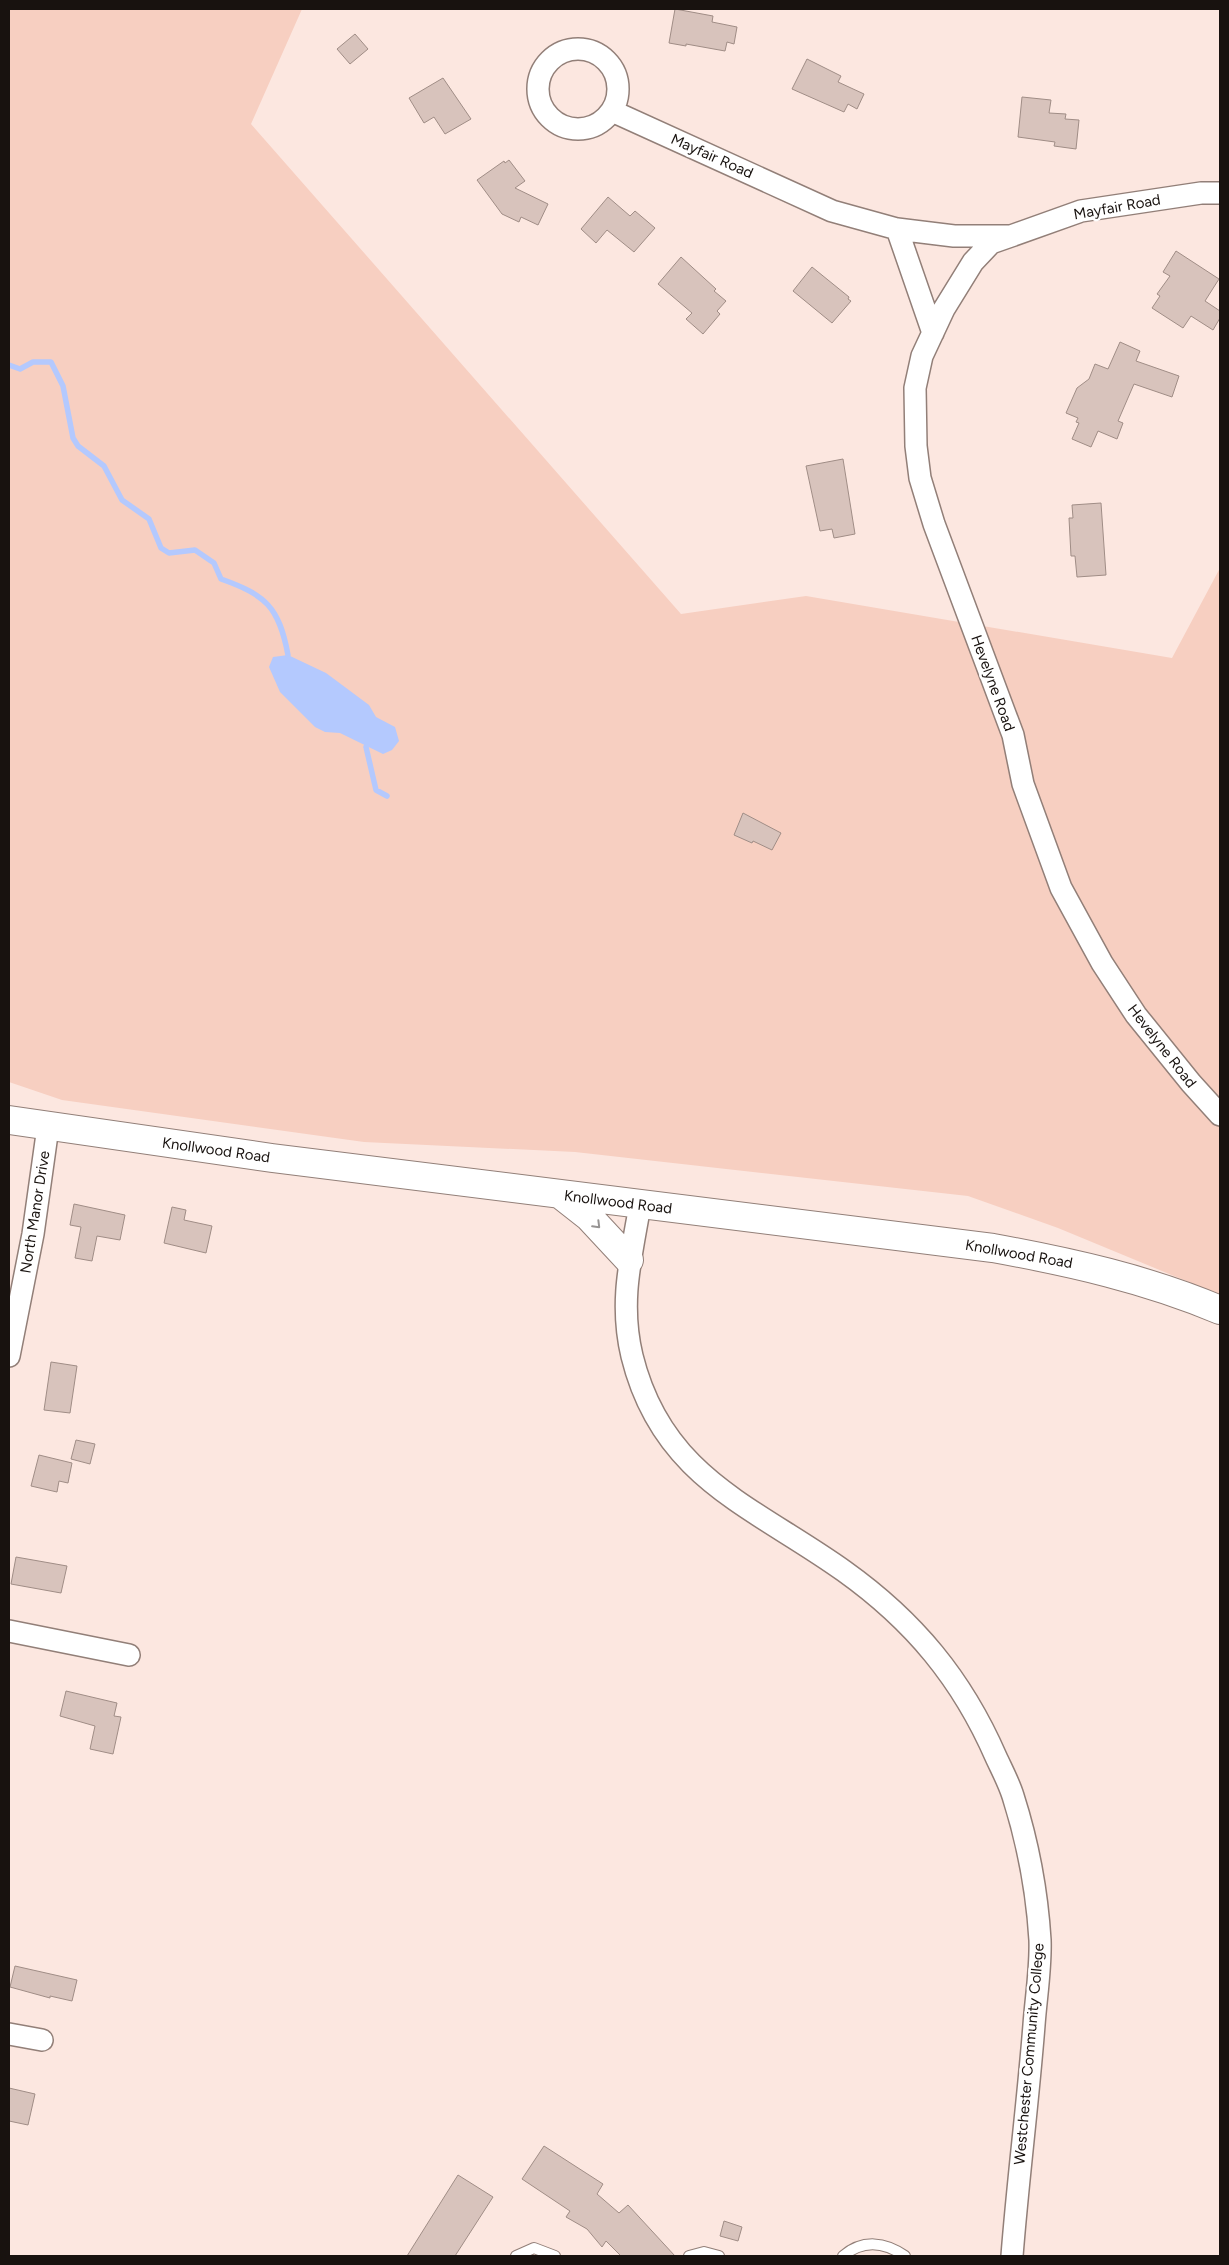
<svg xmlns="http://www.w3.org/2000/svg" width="1229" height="2265" viewBox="0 0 1229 2265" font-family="Figtree,sans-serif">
	<rect width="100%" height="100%" fill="#fce7e0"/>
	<path fill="#f7cfc1" d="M9,9H302L251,124L681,614L806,596L1172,658L1220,568V1295L1058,1228L968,1196L575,1152L364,1142L62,1100L9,1082Z"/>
	<path fill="#b4c9fe" d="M288,655L326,673L369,705L376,717L395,727L399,741L392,750L383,754L340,733L325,732L315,727L280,692L269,667L273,657Z"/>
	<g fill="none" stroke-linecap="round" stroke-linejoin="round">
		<path stroke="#b4c9fe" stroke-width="5.5" d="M9,365L20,369L33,362H51L63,386L73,438L78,446L104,466L122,500L149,519L161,548L169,553L195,550L214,563L221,579C266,595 279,607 288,655
			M366,747L376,790L387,796"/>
	</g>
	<path fill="#d8c3bc" stroke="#a08d86" d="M675,9L713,16L712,22L737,27L734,44L727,42L725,51L686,44V46L669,43Z
		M355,34L368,49L350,64L337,49Z
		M807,59L841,76L838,82L864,94L857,109L848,104L844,112L792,89Z
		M443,78L471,119L445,134L434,117L424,123L409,98Z
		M1022,97L1051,100L1049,113L1066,114L1065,119L1079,120L1076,149L1054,146L1055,142L1018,137Z
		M509,160L525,181L515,188L548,204L538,225L521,217L519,222L502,214L477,180L504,161L505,163Z
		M608,197L630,216L635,211L655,228L634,252L607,230L596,243L581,229Z
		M1176,251L1219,279L1205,301L1220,311V318L1213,330L1191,316L1183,328L1152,308L1160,296L1157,294L1170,276L1163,272Z
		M681,257L716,289L714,291L726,301L717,311L720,314L703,334L686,319L692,313L658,284Z
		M812,267L849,297L848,299L851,301L832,323L793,291Z
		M1120,342L1140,351L1136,361L1179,376L1172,397L1134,384L1118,421L1123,423L1117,439L1098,431L1091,447L1072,439L1079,423L1076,422L1078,418L1066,413L1077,388L1089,379L1095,364L1108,369Z
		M843,459L855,534L834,538L832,529L820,531L806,466Z
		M1101,503L1106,575L1077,577L1075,556H1071L1069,518H1073L1072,505Z
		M743,813L781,833L772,850L753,841L752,843L734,835Z
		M74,1204L125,1215L120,1240L97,1236L92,1261L75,1258L81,1227L70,1225Z
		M172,1207L186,1210L184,1220L212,1226L206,1253L164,1243Z
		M51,1362L77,1366L70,1413L44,1410Z
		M76,1440L95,1444L90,1464L71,1459Z
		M39,1455L72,1463L68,1483L59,1481L57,1492L31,1486Z
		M16,1557L67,1566L61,1593L11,1584Z
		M66,1691L117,1703L114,1716L121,1717L113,1754L90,1749L95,1726L60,1716Z
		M15,1966L77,1980L72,2001L50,1996V1998L10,1987Z
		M9,2088L35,2094L28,2125L9,2121Z
		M544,2146L603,2184L597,2194L619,2213L628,2205L675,2256H621L606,2241L602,2247L587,2229L566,2217L570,2211L522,2179Z
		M458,2175L493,2197L455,2256H407Z
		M724,2221L742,2227L738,2241L720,2236Z"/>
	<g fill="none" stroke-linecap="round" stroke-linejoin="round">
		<g stroke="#927f78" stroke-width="12">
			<path id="service" d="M516,2256L534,2248L555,2256
				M689,2256L704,2252L719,2256
				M843,2256C863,2239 885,2242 905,2256"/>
		</g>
		<g stroke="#927f78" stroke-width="24">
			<path id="minor" d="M538 89a40 40 0 1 1 80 0a40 40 0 1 1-80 0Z
				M612,111L832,211L897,229L954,236H1011L1081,211L1201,193H1220
				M897,229L933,333
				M1011,236L991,243L973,262L944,309L922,356L915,388L916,446L920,478L934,524L1013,735L1023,784L1061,888L1102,963L1136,1015L1191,1083L1220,1115
				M640,1205C631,1258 619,1302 632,1356C662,1478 753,1506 844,1571C914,1621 962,1679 996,1757C1002,1770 1009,1783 1013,1796C1028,1843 1037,1891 1040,1940C1041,1968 1036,1997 1034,2025C1028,2102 1018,2179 1012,2256
				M9,1356L33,1234L48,1127
				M9,1631L129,1655
				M9,2034L42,2040"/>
		</g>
		<g stroke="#927f78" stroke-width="30">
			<path id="secondary" d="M9,1120L272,1158L993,1248C1070,1262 1147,1279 1220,1310
				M561,1195L589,1217L629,1260"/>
		</g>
		<use href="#service" stroke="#fff" stroke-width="10"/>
		<use href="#minor" stroke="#fff" stroke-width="21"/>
		<use href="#secondary" stroke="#fff" stroke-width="28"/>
	</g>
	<defs><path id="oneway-chevron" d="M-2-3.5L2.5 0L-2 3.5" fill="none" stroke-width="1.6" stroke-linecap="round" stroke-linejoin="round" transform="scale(1.25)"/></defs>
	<use stroke="#979493" href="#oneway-chevron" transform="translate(597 1225) rotate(45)"/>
	<g text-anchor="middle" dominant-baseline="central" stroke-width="5" stroke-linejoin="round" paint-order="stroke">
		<g font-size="15" fill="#18120f" stroke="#fff">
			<text transform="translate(712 156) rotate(24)">Mayfair Road</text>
			<text transform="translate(1117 207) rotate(-10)">Mayfair Road</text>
			<text transform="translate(993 683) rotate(70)">Hevelyne Road</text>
			<text transform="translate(1162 1046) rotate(52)">Hevelyne Road</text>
			<text transform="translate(216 1150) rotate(8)">Knollwood Road</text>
			<text transform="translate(618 1202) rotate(7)">Knollwood Road</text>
			<text transform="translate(35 1212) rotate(-81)">North Manor Drive</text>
			<text transform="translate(1019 1254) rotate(10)">Knollwood Road</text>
			<text transform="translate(1029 2054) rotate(-85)">Westchester Community College</text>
		</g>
	</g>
	<rect width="1229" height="2265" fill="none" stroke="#18120f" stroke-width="20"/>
</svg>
